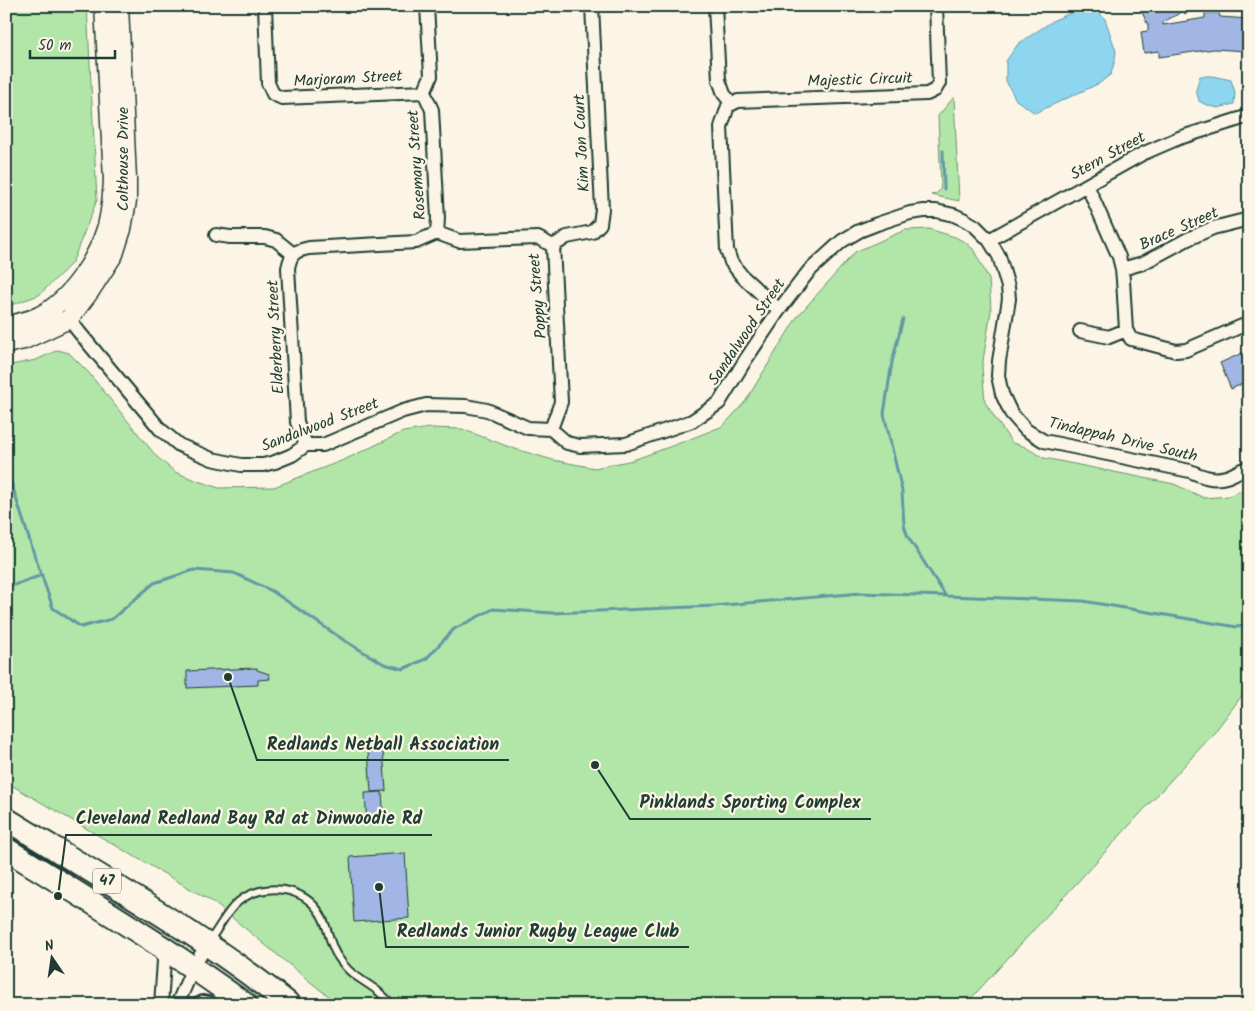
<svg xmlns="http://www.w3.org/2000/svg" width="1255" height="1011" viewBox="0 0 1255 1011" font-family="Kalam,sans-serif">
	<rect width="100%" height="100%" fill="#fcf5e5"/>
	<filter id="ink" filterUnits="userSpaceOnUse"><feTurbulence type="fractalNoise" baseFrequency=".02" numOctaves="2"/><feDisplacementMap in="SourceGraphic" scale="10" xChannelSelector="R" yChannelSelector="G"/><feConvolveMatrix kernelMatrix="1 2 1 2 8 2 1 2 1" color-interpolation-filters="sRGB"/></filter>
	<g filter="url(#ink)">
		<path fill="#b1e6a8" stroke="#68926e" d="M6,6H87L97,200L72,263L39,295L6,307Z
			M954,97L959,201L931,195L936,194L940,190L941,184L938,116Z
			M929,229L955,237L965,242L973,249L989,279L991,311L982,367L985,402L995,418L1012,443L1023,446L1044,458L1174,484L1204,498L1229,496L1249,487V686L1214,733L965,1005H341L319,989L213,902L6,782V366L36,360L58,350L69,353L88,372L157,457L175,472L198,481L219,488L274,487L346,459L403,432L430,428L462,429L512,448L553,460L595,468L633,460L680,443L723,426L745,402L797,317L855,252L905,230Z"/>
		<path fill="#8ed5ef" stroke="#6298a4" d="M1083,8H1095L1105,19L1116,51L1115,60L1111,74L1100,83L1035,113L1016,100L1006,81V61L1018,44L1054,20Z
			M1200,76H1212L1231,80L1235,92L1234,104L1218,108L1204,104L1199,101L1196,90Z"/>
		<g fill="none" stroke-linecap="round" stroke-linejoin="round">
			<path stroke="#6298a4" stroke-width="3" d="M943,151L944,189
				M903,319L892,362L884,414L902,491L904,525L908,537L945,595
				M6,466L32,548L53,608L81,627L112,619L154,583L194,570L234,573L272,591L345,641L384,664L403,669L426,659L454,629L493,609L553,613L714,606L861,593L1083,601L1237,627L1249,625
				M6,588L42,575"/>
		</g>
		<path fill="#a1b6e4" stroke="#1f3d34" d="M1139,6H1200L1185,14L1184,11L1163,22V25L1205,18V13H1219L1220,17L1249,19V67L1246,51L1214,49L1159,57V51L1144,53L1141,32L1148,31V25Z
			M1249,350V381L1231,389L1220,363Z
			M257,668V670L269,674L270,679L258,680V685L187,688V671Z
			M383,750L386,791L371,792L368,751Z
			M382,792L384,823L367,825L365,793Z
			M405,853L409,918L354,922L350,857Z"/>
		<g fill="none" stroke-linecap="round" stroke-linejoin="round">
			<g stroke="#1f3d34" stroke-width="10">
				<path id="lane" d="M209,941C219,929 226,912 238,902C263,881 305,886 321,915C329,928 329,945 338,957C342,963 348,970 353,974C368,985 380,990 392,1005"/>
			</g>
			<g stroke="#1f3d34" stroke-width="16">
				<path id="street" d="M265,6L268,83L273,94L282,98L424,92
					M427,6L431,76L424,92L432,110L438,218L437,233
					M715,6L719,80L724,94L732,104
					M1087,185L1119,257L1122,269L1123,280L1126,330L1131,339L1176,351L1186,350L1249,323
					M437,233L459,241L538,238L553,246L561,402L551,429
					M216,235L230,237H265L276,240L293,254
					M989,240L1142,154L1179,138L1249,116
					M553,246L567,237L592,232L600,224L602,209L592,6
					M1122,269L1143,263L1188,239L1213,228L1249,219
					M779,310L742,276L731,262L727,250L721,127L728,106L738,101L927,94L935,90L939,83L936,6
					M69,319L79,332L160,429L179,445L212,459L241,465H263L275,462L292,455L306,445H323L403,411L426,405L466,406L487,410L528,428L551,429L567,443L580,446L626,444L692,421L719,403L746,359L779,310L809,271L842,241L859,231L877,224L910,213L924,211H936L954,215L965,220L975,226L989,240L999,256L1008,287L1009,299L999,361L998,376L1002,394L1011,413L1026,430L1044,441L1190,471C1201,476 1213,481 1226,477C1234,475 1241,469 1249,467
					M1080,331L1109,337L1126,330
					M306,445L297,422L288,268C291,253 295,251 309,248L416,242L437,233
					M161,1005L164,961L161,947
					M177,1005L193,968L207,944
					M197,1005L203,1002L219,1005"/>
			</g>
			<g stroke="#1f3d34" stroke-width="21">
				<path id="secondary" d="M6,326C17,323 29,321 39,316C70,301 96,261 106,229C111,214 112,196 113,180L104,6
					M6,344L24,340L69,319L90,291L114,254L122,229L127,201V179L119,6"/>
			</g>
			<g stroke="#1f3d34" stroke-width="26">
				<path id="highway" d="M6,819C102,878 201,934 290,1005
					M6,849C87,899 169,949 246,1005"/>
			</g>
			<use href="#lane" stroke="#fcf5e5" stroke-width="6"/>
			<use href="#street" stroke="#fcf5e5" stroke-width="12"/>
			<use href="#secondary" stroke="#fcf5e5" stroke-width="18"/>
			<use href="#highway" stroke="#fcf5e5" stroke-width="22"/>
		</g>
	</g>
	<g text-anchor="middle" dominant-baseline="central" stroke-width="4.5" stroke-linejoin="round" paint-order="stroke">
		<rect fill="#fcf5e5" stroke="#617469" stroke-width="1" x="93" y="868.5" width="28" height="25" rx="4"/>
		<g font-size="15" font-weight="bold" fill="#1f3d34">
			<text x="107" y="881">47</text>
		</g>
		<g font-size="16" fill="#1f3d34" stroke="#fcf5e5">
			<text transform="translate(348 79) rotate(-3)">Marjoram Street</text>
			<text transform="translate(860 80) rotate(-2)">Majestic Circuit</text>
			<text transform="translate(582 143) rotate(-93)">Kim Jon Court</text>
			<text transform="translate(1108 156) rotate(-29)">Stern Street</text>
			<text transform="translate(123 159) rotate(-90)">Colthouse Drive</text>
			<text transform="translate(417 165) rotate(-94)">Rosemary Street</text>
			<text transform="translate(1179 229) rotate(-24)">Brace Street</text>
			<text transform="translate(538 296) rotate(-95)">Poppy Street</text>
			<text transform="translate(747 332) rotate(-56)">Sandalwood Street</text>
			<text transform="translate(276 337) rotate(-93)">Elderberry Street</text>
			<text transform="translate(320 425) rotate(-21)">Sandalwood Street</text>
			<text transform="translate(1123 440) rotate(13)">Tindappah Drive South</text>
		</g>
	</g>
	<path fill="none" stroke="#1f3d34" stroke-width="2" d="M228 677L257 760H509M595 765L630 819H871M58 896L66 835H432M379 887L386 947H689"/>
	<g fill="#1f3d34" stroke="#fcf5e5" stroke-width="2">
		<circle cx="228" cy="677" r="5"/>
		<circle cx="595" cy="765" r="5"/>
		<circle cx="58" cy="896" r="5"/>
		<circle cx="379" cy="887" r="5"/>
	</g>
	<g font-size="18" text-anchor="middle" font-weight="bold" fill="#1f3d34" stroke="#fcf5e5" stroke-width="4.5" stroke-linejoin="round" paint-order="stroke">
		<text x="383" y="750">Redlands Netball Association</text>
		<text x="750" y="808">Pinklands Sporting Complex</text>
		<text x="249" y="824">Cleveland Redland Bay Rd at Dinwoodie Rd</text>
		<text x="538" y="937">Redlands Junior Rugby League Club</text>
	</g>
	<rect width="1255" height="1011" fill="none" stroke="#fcf5e5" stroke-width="25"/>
	<rect x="12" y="12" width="1230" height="986" fill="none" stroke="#1f3d34" stroke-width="2" filter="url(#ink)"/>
	<g transform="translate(52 958) rotate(347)" stroke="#fcf5e5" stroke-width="4" paint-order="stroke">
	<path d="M0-4L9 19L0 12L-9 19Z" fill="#1f3d34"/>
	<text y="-8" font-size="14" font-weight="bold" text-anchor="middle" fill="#1f3d34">N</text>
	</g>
	<path d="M30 50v8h85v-8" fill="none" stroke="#1f3d34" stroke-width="2.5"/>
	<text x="38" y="50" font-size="15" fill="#1f3d34" stroke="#fcf5e5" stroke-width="4" paint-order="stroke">50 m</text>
</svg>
